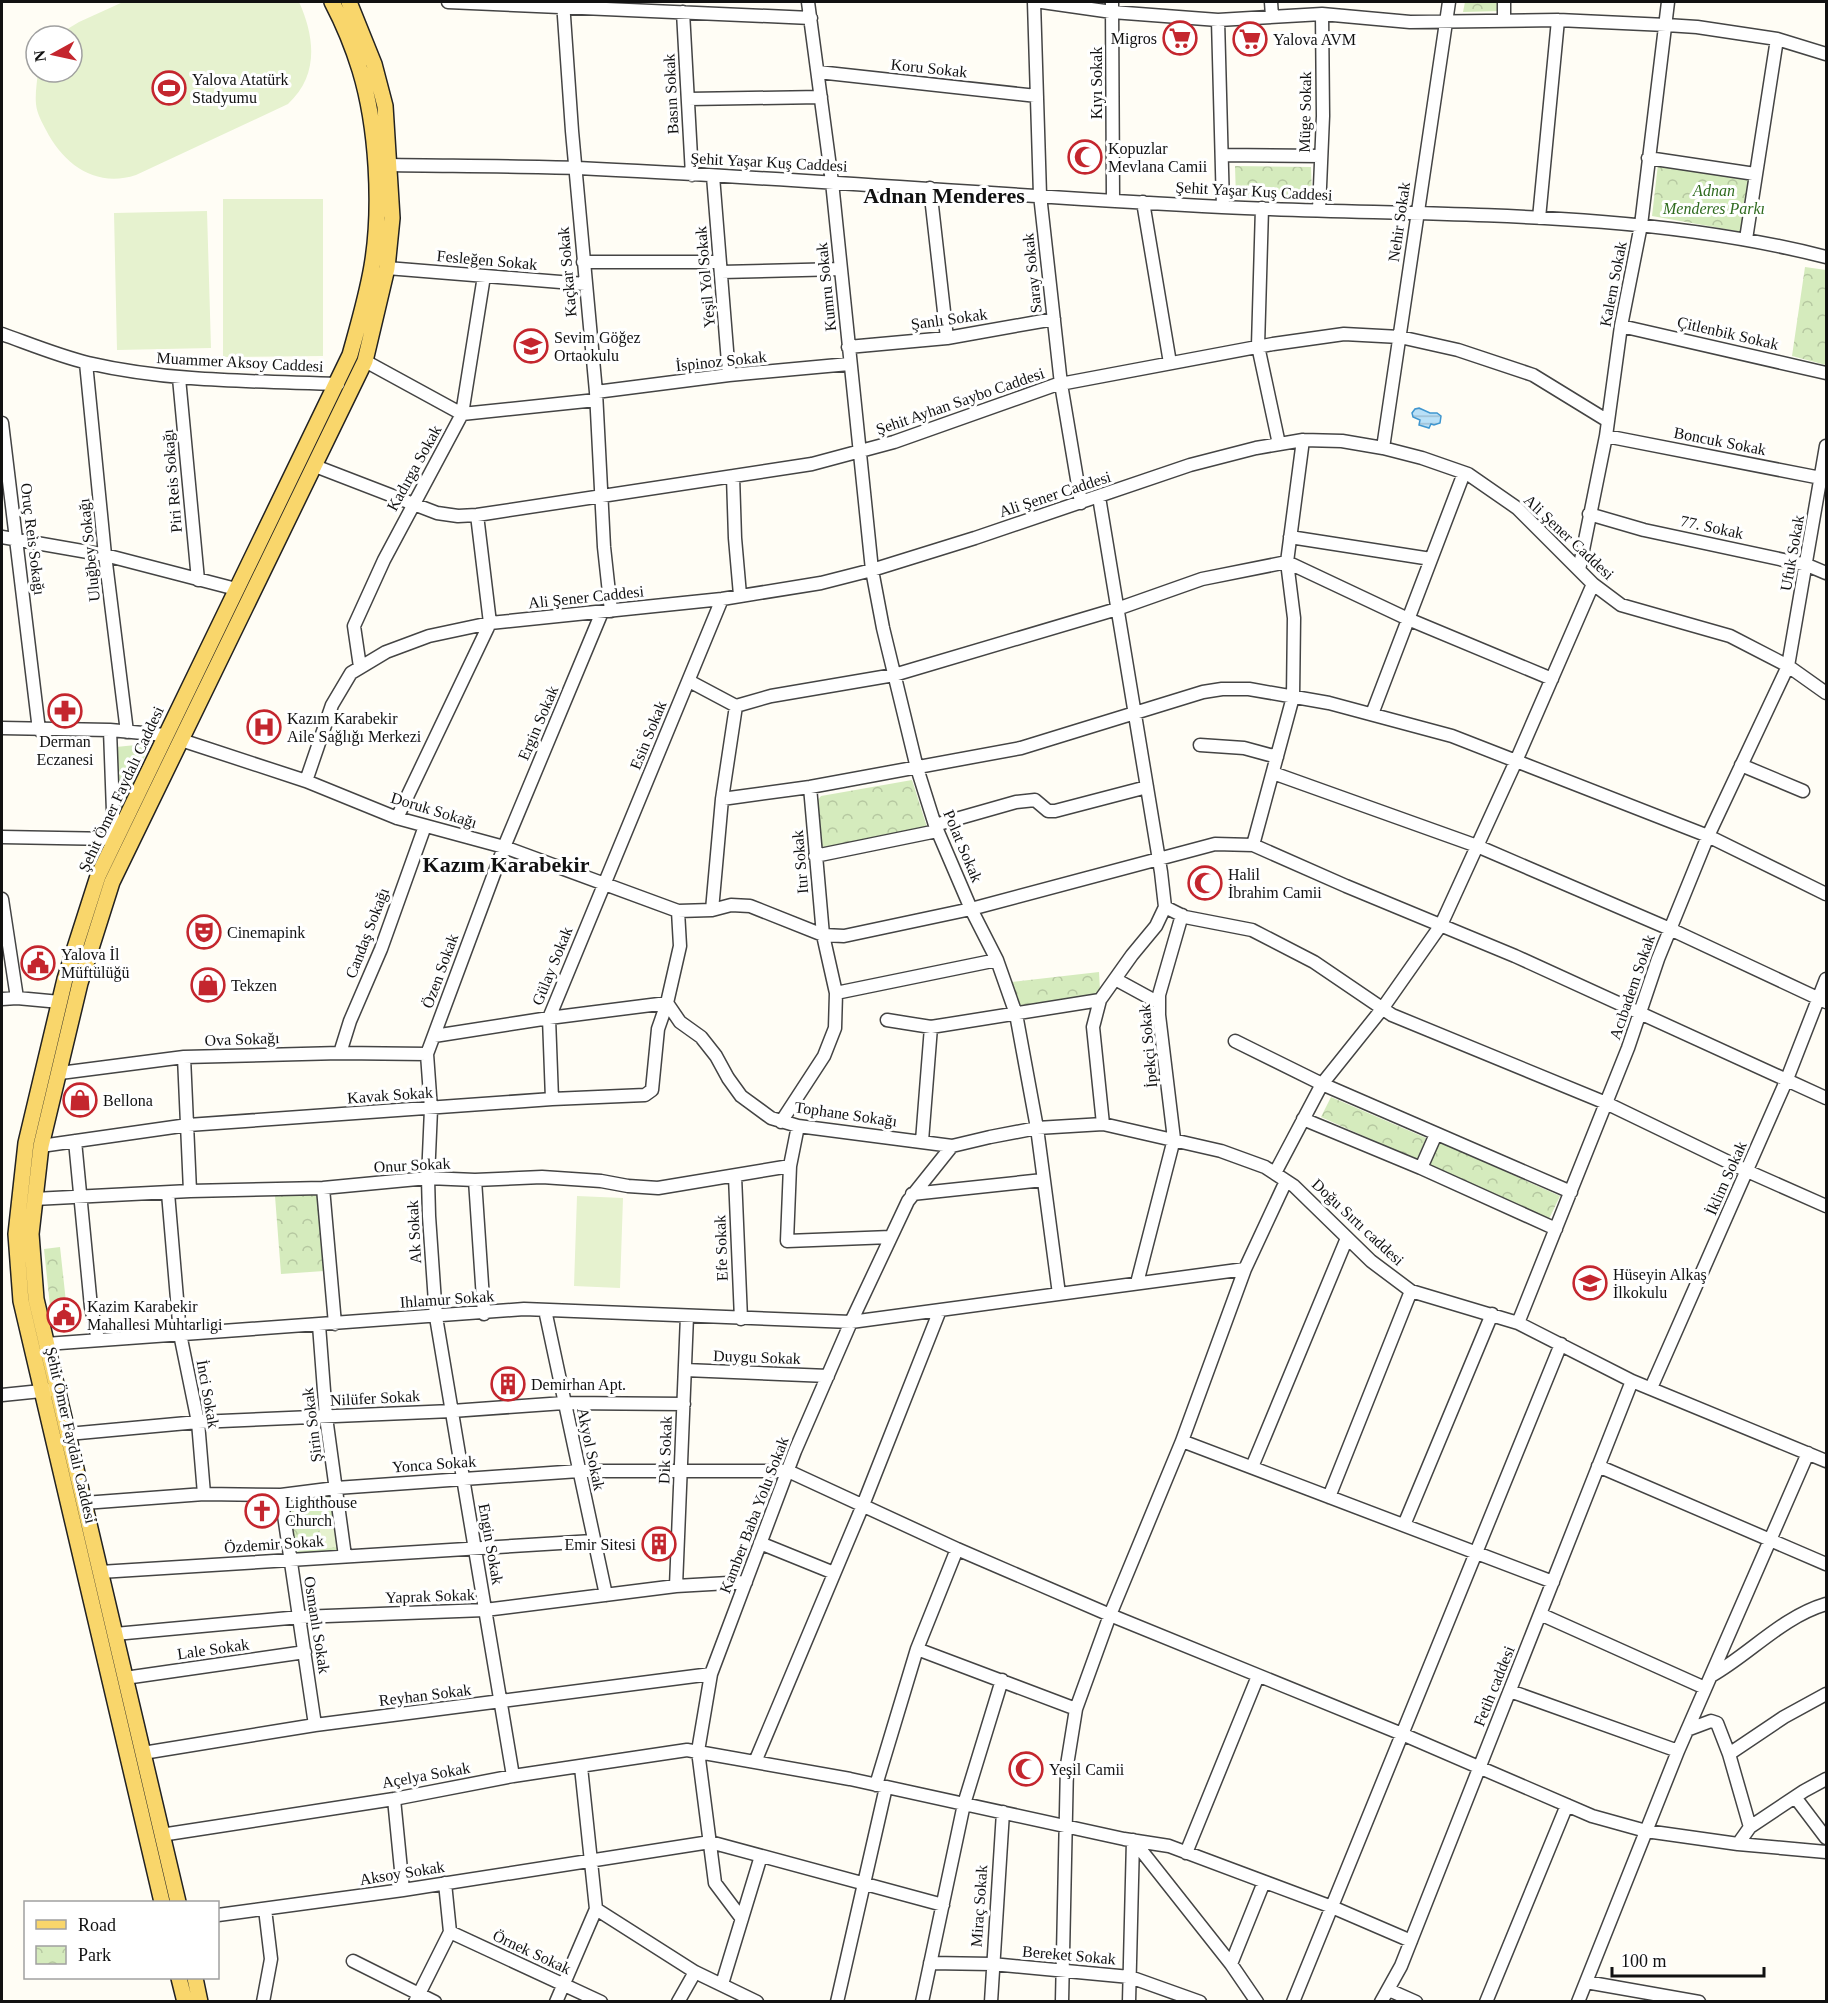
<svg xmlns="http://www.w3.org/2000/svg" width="1828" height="2003" viewBox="0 0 1828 2003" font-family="'Times New Roman',serif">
	<defs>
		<pattern id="park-crowns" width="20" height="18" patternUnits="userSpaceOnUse" patternTransform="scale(1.5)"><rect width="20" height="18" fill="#d5ebbd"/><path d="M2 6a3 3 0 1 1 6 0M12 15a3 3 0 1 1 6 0" fill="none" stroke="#b6c8a1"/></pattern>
		<pattern id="water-rules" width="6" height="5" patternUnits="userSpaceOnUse" patternTransform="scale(1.5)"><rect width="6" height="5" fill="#b9e0f7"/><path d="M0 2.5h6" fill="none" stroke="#9ebfd3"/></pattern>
	</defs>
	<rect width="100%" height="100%" fill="#fffdf5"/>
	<path fill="#d5ebbd" d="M146,744L149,746L120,815L116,816V747Z"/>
	<path fill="url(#park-crowns)" d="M1465,2H1502V11L1463,12Z
		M1658,164L1750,177L1742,232L1652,216Z
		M1235,166L1311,167L1312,196L1236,198Z
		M1805,267L1826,270V365L1792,356Z
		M912,780L927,827L827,849L821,845L817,801L821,796Z
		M1099,972L1100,990L1093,996L1020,1008L1012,982Z
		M1331,1097L1426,1138L1417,1160L1321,1117Z
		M1439,1142L1560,1196L1549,1219L1429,1165Z
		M319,1193L324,1271L281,1274L275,1196Z
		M60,1247L66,1302L50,1306L44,1249Z
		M334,1491L343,1552L292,1556L283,1497Z"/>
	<path fill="#e6f2cf" d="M123,2H299C315,37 319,76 288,104L136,175C96,188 64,165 46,130C42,122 37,114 36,104C35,94 37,82 38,72H72V36H56L79,22Z
		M223,199H323V356L223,357Z
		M207,211L211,348L117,350L114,213Z
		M577,1196L623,1198L620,1288L574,1286Z
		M336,1523L338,1547L321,1549L319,1524Z"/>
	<path fill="url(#water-rules)" stroke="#3f96cf" stroke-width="1.5" d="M1419,408L1430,413H1437L1441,416L1440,423L1434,425L1431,424L1429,428L1419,425L1420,420L1413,417L1412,413L1415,409Z"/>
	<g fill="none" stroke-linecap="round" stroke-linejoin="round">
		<g stroke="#444" stroke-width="15">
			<path id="minor" d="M448,2L811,18
				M563,2L572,131L596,392L604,547L611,611
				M808,2L832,182L872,570L883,628L917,768L935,825L971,909L997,960L1016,1014L1037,1128L1059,1294
				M1034,2L1040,195L1061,384L1081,503
				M1042,2L1112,12L1218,20L1322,14L1410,22L1558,20L1666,25L1697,27L1777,39L1826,54
				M1112,2L1113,200
				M1271,2L1272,16
				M683,12L692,175
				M1218,20L1223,207
				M1504,21V2
				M818,72L1037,96
				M688,99L821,97
				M1222,155L1321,156
				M1648,158L1755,174
				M390,165C453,166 516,166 578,168C793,178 1007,196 1222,207C1423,217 1630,207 1826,257
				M713,176L729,375
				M930,188L947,338
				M1143,202L1170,363
				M1262,208L1258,346L1279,444
				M1319,210L1323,116L1322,14
				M1539,218L1558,20
				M1746,239L1777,39
				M583,262H720
				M387,268L585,284
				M721,272L841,269
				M1621,326L1826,373
				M2,334C30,344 59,356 88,363C170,382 254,381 338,384
				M848,347L947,338L1054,319
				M365,361L462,414L596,400
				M86,363L105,555L127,732
				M179,378L198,580
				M596,392L729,375L849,364
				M2,423L39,730
				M1606,436L1826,479
				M1383,448L1449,2
				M315,466L437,513L458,516L477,515L812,464L894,442L1055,385L1273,344L1344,334L1400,337L1458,350L1533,375L1608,421
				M733,476L735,538L740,595
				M1099,497L1161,872L1165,907L1156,926L1132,955L1100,1000L1093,1027L1103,1124
				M1589,514L1644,530L1807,565L1826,573
				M2,537L105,555L236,589
				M1290,537L1431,559
				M1579,570L1606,436L1621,326L1641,225L1668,2
				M360,667L354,626L384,560L462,414L484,276
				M689,681L736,706L771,696L894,675L1117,609L1202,579L1287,562L1408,619L1552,679
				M1372,714L1464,473
				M2,728L110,730L165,735
				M181,740L306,781L397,818L504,847L678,911L712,910L731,905L750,906L823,935L844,936L971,909L1215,844L1253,845L1346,886L1515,956L1826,1098
				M1200,745L1244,748L1277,757
				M1741,765L1803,791
				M1273,773L1477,846L1670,929L1826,1002
				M306,781L332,705L351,673L386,652L429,636L490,623L722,599L821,583L872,570L975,538L1190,465L1256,448L1303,440L1342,441L1383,448L1422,458L1468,474L1517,508L1593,584L1621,605L1730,636L1788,666L1826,693
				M722,799L810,787L1021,748L1203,692L1222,689H1249L1329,703L1452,736L1708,836L1826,894
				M397,818L490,623L477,515
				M935,825L1016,802L1035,800L1048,811H1055L1147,787
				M2,837L114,839L110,730
				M1253,845L1293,697L1294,618L1287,562L1303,440
				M815,856L937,831
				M2,899L17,998
				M1165,907L1185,917L1252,930L1314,962L1392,1015L1606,1103L1747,1171L1826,1206
				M712,910L722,799L736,706
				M678,911L680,946L667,1003L680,1022L701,1037L716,1056L728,1078L741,1096L771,1118L798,1126L952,1146L990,1137L1037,1128L1103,1124L1221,1151L1265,1167L1294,1186L1371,1261L1411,1291L1518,1323L1632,1381L1826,1461
				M1115,979L1159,1003
				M836,993L997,960
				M2,999L17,998L60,1002
				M887,1020L931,1027L1100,1000
				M1235,1041L1322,1084L1571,1192
				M340,1053L350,1021L381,949L425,826
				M184,1057L190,1191
				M60,1073L184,1057L340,1053L427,1054
				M552,1099L549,1018L722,599
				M1303,1119L1421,1168L1556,1229
				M781,1122L824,1056L835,1028L836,993L823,935L810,787
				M798,1126L790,1166L787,1241L891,1237
				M75,1141L91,1307L98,1340
				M922,1141L931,1027
				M41,1146L188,1125L552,1099L645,1095L652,1090L658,1029L667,1003L549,1018L434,1036
				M1421,1168L1436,1134
				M1275,1173L1322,1084L1382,1009L1441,925L1516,761L1593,584
				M735,1176L741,1319
				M475,1180L484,1314
				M323,1188L335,1324
				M168,1193L180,1334L198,1422L204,1494
				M912,1194L1043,1180
				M34,1199L190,1191L323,1188L428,1178L475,1180L542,1177L601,1181L628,1186L658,1188L790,1166
				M1137,1283L1174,1139L1159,1015V995L1182,915
				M545,1310L606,1595
				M1518,1323L1628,1048L1658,959L1708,836L1788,666L1826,446
				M319,1325L326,1417L345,1556
				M46,1344L524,1309L851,1322L1245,1269
				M685,1370L828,1376
				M1651,1388L1787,1079L1826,979
				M2,1395L51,1390
				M68,1434L198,1422L452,1411L564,1403L684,1404
				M1182,1441L1553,1582
				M1598,1466L1826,1564
				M1252,1467L1347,1238
				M281,1495L315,1725
				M1329,1497L1411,1291
				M84,1503L204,1494L281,1495L336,1488L579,1471H788L957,1549L1110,1615L1402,1734L1592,1816L1646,1831L1738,1844L1826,1852
				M1404,1525L1492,1314
				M760,1543L834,1573
				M100,1572L593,1541
				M676,1586L687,1316
				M1540,1614L1705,1688
				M115,1634L300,1617L485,1610L676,1586L746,1582
				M917,1649L1076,1709
				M1711,1676C1750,1654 1782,1617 1826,1604
				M125,1678L305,1652
				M1510,1691L1678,1751
				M1687,1730L1711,1721L1717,1723L1729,1754L1750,1827
				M143,1753L315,1725L711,1674
				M1729,1754L1784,1717L1826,1694
				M755,1762L863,1505L940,1310
				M513,1776L436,1317L429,1216L428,1178L431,1109L427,1054L504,847L602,612
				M876,1785L917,1649L957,1549
				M1795,1797L1826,1838
				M394,1799L403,1890
				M161,1835L394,1799L513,1776L687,1750L850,1779L1124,1839L1169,1846L1332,1907L1411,1941
				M1133,1840L1231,1964L1257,2002
				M1738,1844L1750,1827L1804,1791L1826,1779
				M1186,1853L1258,1676
				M596,1909L695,1972L757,2002
				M218,1915L403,1890L710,1842L943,1905
				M742,1919L715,1883L698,1751L711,1674L795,1451L851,1322L908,1201L952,1146
				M450,1932L601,2002
				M353,1961L435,2002
				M930,1963L992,1964L1130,1977L1200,2002
				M1231,1964L1264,1882
				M1586,1982L1699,2002
				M722,1984L761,1856
				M1389,1990L1416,2002
				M263,2002L271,1959L265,1909
				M415,2002L450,1932L445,1883
				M556,2002L596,1909L581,1767
				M678,2002L695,1972
				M837,2002L886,1787
				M922,2002L964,1804L1002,1680
				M991,2002L1003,1812
				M1062,2002L1067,1765L1076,1709L1110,1615L1182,1441L1245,1269L1286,1181
				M1129,2002L1133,1840
				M1293,2002L1561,1344
				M1381,2002L1401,1966L1632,1381
				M1486,2002L1567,1805
				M1578,2002L1678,1751L1808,1453"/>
		</g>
		<g stroke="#222" stroke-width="18">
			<path id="major" d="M162,1902L21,1301L16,1234L26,1143L65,979L98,876L350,355C358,326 367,296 372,266C382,207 377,126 360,70C353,47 343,23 332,2
				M178,1902L36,1299L31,1234L41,1146L80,983L112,882L365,361L387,268L392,218L385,106L374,64L349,2
				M179,1978L185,2002
				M195,1978L200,2002"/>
		</g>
		<use href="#minor" stroke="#fff" stroke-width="12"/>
		<use href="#major" stroke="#f9d66b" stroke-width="15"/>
	</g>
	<defs>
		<g id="supermarket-ring" transform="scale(1.725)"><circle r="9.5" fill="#fff" stroke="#c4262e" stroke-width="1.5"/><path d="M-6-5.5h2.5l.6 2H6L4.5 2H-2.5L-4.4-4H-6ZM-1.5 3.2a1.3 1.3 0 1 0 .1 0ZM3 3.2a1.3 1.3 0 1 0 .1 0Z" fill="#c4262e"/></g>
		<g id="stadium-ring" transform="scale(1.725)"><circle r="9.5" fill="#fff" stroke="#c4262e" stroke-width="1.5"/><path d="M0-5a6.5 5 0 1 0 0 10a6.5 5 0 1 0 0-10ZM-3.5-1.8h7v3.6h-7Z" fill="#c4262e"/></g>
		<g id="mosque-ring" transform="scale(1.725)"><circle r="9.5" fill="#fff" stroke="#c4262e" stroke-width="1.5"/><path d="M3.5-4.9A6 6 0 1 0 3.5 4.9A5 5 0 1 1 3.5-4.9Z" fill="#c4262e"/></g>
		<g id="school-ring" transform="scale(1.725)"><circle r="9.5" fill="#fff" stroke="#c4262e" stroke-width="1.5"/><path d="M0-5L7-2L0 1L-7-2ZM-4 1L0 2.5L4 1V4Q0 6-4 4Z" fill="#c4262e"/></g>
		<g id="pharmacy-ring" transform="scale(1.725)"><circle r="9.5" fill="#fff" stroke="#c4262e" stroke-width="1.5"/><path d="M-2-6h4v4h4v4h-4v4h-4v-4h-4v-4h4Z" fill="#c4262e"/></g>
		<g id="hospital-ring" transform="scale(1.725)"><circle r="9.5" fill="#fff" stroke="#c4262e" stroke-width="1.5"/><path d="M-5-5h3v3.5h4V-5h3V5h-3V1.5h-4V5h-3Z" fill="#c4262e"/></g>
		<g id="theatre-ring" transform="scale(1.725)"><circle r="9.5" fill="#fff" stroke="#c4262e" stroke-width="1.5"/><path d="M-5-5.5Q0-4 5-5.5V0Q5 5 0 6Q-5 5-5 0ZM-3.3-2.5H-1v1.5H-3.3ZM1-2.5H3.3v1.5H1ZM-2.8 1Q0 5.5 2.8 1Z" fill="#c4262e"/></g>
		<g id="civic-ring" transform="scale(1.725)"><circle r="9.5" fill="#fff" stroke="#c4262e" stroke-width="1.5"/><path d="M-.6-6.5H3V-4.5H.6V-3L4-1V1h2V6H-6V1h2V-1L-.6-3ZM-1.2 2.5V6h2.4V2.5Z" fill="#c4262e"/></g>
		<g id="shop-ring" transform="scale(1.725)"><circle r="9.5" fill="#fff" stroke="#c4262e" stroke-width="1.5"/><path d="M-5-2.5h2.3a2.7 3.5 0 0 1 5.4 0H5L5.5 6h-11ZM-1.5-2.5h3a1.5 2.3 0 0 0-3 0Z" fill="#c4262e"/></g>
		<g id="building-ring" transform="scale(1.725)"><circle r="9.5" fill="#fff" stroke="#c4262e" stroke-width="1.5"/><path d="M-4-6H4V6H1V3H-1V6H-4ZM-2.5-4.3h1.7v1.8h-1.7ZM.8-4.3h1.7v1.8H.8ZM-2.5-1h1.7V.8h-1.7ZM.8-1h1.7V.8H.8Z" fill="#c4262e"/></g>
		<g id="church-ring" transform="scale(1.725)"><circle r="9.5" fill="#fff" stroke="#c4262e" stroke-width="1.5"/><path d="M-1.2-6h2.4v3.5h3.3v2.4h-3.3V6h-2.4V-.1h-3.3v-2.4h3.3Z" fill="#c4262e"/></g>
	</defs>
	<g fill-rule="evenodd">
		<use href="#supermarket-ring" x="1180" y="38"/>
		<use href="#supermarket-ring" x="1250" y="39"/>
		<use href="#stadium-ring" x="169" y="88"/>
		<use href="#mosque-ring" x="1085" y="157"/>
		<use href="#school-ring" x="531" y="346"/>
		<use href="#pharmacy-ring" x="65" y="711"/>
		<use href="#hospital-ring" x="264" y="727"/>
		<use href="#mosque-ring" x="1205" y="883"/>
		<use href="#theatre-ring" x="204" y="932"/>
		<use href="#civic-ring" x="38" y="963"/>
		<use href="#shop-ring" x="208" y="985"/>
		<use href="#shop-ring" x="80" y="1100"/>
		<use href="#school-ring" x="1590" y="1283"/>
		<use href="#civic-ring" x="64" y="1315"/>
		<use href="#building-ring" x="508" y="1384"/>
		<use href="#church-ring" x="262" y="1511"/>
		<use href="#building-ring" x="659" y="1544"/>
		<use href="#mosque-ring" x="1026" y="1769"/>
	</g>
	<g text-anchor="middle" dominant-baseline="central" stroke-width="6" stroke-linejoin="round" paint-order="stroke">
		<g font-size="16" fill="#111" stroke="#fff" text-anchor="start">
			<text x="1157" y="38" text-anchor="end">Migros</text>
			<text x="1273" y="39">Yalova AVM</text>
			<text x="192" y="79">Yalova Atatürk<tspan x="192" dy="18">Stadyumu</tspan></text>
			<text x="1108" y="148">Kopuzlar<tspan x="1108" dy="18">Mevlana Camii</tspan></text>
			<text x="554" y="337">Sevim Göğez<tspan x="554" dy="18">Ortaokulu</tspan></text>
			<text x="287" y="718">Kazım Karabekir<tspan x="287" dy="18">Aile Sağlığı Merkezi</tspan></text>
			<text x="65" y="741" text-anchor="middle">Derman<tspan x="65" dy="18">Eczanesi</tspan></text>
			<text x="1228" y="874">Halil<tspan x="1228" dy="18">İbrahim Camii</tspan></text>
			<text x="227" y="932">Cinemapink</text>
			<text x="61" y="954">Yalova İl<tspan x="61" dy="18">Müftülüğü</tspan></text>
			<text x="231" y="985">Tekzen</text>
			<text x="103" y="1100">Bellona</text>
			<text x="1613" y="1274">Hüseyin Alkaş<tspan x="1613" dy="18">İlkokulu</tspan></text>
			<text x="87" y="1306">Kazim Karabekir<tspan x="87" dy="18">Mahallesi Muhtarligi</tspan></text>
			<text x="531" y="1384">Demirhan Apt.</text>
			<text x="285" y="1502">Lighthouse<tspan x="285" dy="18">Church</tspan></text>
			<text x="636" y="1544" text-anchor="end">Emir Sitesi</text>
			<text x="1049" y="1769">Yeşil Camii</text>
		</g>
		<g font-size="16" fill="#111" stroke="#fff">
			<text transform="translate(929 68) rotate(6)">Koru Sokak</text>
			<text transform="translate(1096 83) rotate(-90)">Kıyı Sokak</text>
			<text transform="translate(671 94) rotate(-93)">Basın Sokak</text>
			<text transform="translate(1305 112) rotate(-89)">Müge Sokak</text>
			<text transform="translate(769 162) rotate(3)">Şehit Yaşar Kuş Caddesi</text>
			<text transform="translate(1254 191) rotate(3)">Şehit Yaşar Kuş Caddesi</text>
			<text transform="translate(1399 222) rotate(-82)">Nehir Sokak</text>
			<text transform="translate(487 260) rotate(5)">Fesleğen Sokak</text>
			<text transform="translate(567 272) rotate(-95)">Kaçkar Sokak</text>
			<text transform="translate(1032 273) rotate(-96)">Saray Sokak</text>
			<text transform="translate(705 277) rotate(-95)">Yeşil Yol Sokak</text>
			<text transform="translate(1613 284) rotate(-79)">Kalem Sokak</text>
			<text transform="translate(826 287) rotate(-96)">Kumru Sokak</text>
			<text transform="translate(949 319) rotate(-8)">Şanlı Sokak</text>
			<text transform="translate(1728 333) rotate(13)">Çitlenbik Sokak</text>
			<text transform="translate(721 361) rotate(-6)">İspinoz Sokak</text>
			<text transform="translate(240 362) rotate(3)">Muammer Aksoy Caddesi</text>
			<text transform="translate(960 401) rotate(-19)">Şehit Ayhan Saybo Caddesi</text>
			<text transform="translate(1720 441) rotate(11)">Boncuk Sokak</text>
			<text transform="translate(414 468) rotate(-61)">Kadırga Sokak</text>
			<text transform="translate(172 481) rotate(-95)">Piri Reis Sokağı</text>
			<text transform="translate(1055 494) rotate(-18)">Ali Şener Caddesi</text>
			<text transform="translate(1712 527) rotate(12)">77. Sokak</text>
			<text transform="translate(1569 537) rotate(43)">Ali Şener Caddesi</text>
			<text transform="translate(33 539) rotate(83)">Oruç Reis Sokağı</text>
			<text transform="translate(89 550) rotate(-96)">Uluğbey Sokağı</text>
			<text transform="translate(1792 553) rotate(-80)">Ufuk Sokak</text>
			<text transform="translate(586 597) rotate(-6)">Ali Şener Caddesi</text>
			<text transform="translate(538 723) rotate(-67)">Ergin Sokak</text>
			<text transform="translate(648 735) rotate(-68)">Esin Sokak</text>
			<text transform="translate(121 789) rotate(-65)">Şehit Ömer Faydalı Caddesi</text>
			<text transform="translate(434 810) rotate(17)">Doruk Sokağı</text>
			<text transform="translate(963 846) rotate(67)">Polat Sokak</text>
			<text transform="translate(800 862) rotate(-95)">Itır Sokak</text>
			<text transform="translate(367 933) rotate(-69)">Candaş Sokağı</text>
			<text transform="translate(552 966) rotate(-68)">Gülay Sokak</text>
			<text transform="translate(440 971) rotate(-70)">Özen Sokak</text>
			<text transform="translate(1632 987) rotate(-71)">Acıbadem Sokak</text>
			<text transform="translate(242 1039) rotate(-2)">Ova Sokağı</text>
			<text transform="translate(1148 1046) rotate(-95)">İpekçi Sokak</text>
			<text transform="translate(390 1095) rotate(-4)">Kavak Sokak</text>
			<text transform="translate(846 1114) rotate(8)">Tophane Sokağı</text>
			<text transform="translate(412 1165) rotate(-3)">Onur Sokak</text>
			<text transform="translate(1726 1178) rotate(-66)">İklim Sokak</text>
			<text transform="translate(1358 1222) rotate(43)">Doğu Sırtı caddesi</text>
			<text transform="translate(414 1232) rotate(-93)">Ak Sokak</text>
			<text transform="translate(721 1248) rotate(-92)">Efe Sokak</text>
			<text transform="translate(447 1299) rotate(-4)">Ihlamur Sokak</text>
			<text transform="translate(757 1357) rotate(2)">Duygu Sokak</text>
			<text transform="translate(208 1394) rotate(80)">İnci Sokak</text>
			<text transform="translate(375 1398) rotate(-3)">Nilüfer Sokak</text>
			<text transform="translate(312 1425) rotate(-97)">Şirin Sokak</text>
			<text transform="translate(71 1435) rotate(77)">Şehit Ömer Faydalı Caddesi</text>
			<text transform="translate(591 1449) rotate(78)">Akyol Sokak</text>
			<text transform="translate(665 1450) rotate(-88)">Dik Sokak</text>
			<text transform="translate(434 1464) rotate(-4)">Yonca Sokak</text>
			<text transform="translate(754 1515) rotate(-69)">Kamber Baba Yolu Sokak</text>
			<text transform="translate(274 1544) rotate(-4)">Özdemir Sokak</text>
			<text transform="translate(491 1544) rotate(80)">Engin Sokak</text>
			<text transform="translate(430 1596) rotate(-2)">Yaprak Sokak</text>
			<text transform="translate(317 1625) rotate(81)">Osmanlı Sokak</text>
			<text transform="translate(213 1649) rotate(-8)">Lale Sokak</text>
			<text transform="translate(1494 1686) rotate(-68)">Fetih caddesi</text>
			<text transform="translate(425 1695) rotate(-7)">Reyhan Sokak</text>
			<text transform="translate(426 1775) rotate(-10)">Açelya Sokak</text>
			<text transform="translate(402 1873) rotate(-9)">Aksoy Sokak</text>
			<text transform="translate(979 1906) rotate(-86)">Miraç Sokak</text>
			<text transform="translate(532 1952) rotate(25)">Örnek Sokak</text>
			<text transform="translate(1069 1955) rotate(5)">Bereket Sokak</text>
		</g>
		<g font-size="16" font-style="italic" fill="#2f6b1f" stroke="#fff">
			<text x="1714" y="190">Adnan<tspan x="1714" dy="18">Menderes Parkı</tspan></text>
		</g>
		<g font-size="22" font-weight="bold" fill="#111" stroke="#fff">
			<text x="944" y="195">Adnan Menderes</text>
			<text x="506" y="864">Kazım Karabekir</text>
		</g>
	</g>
	<rect width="1828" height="2003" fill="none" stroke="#111111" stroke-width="6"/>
	<rect x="24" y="1901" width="195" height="78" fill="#ffffff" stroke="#a0a0a0" stroke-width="1.5"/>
	<rect x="36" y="1920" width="30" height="9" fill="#f9d66b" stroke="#a0a0a0" stroke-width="1.5"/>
	<text x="78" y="1931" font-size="18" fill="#111111">Road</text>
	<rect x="36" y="1946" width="30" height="18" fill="url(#park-crowns)" stroke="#a0a0a0" stroke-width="1.5"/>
	<text x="78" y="1961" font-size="18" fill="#111111">Park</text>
	<g transform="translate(54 54) rotate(262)"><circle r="28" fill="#ffffff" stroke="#a0a0a0" stroke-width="1.5"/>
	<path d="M0-4.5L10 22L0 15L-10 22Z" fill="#c4262e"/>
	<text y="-9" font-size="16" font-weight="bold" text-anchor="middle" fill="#111111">N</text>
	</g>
	<path d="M1612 1967v9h152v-9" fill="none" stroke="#111111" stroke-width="3"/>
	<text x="1621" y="1967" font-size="18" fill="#111111" stroke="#ffffff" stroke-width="4.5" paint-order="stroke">100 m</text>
</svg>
